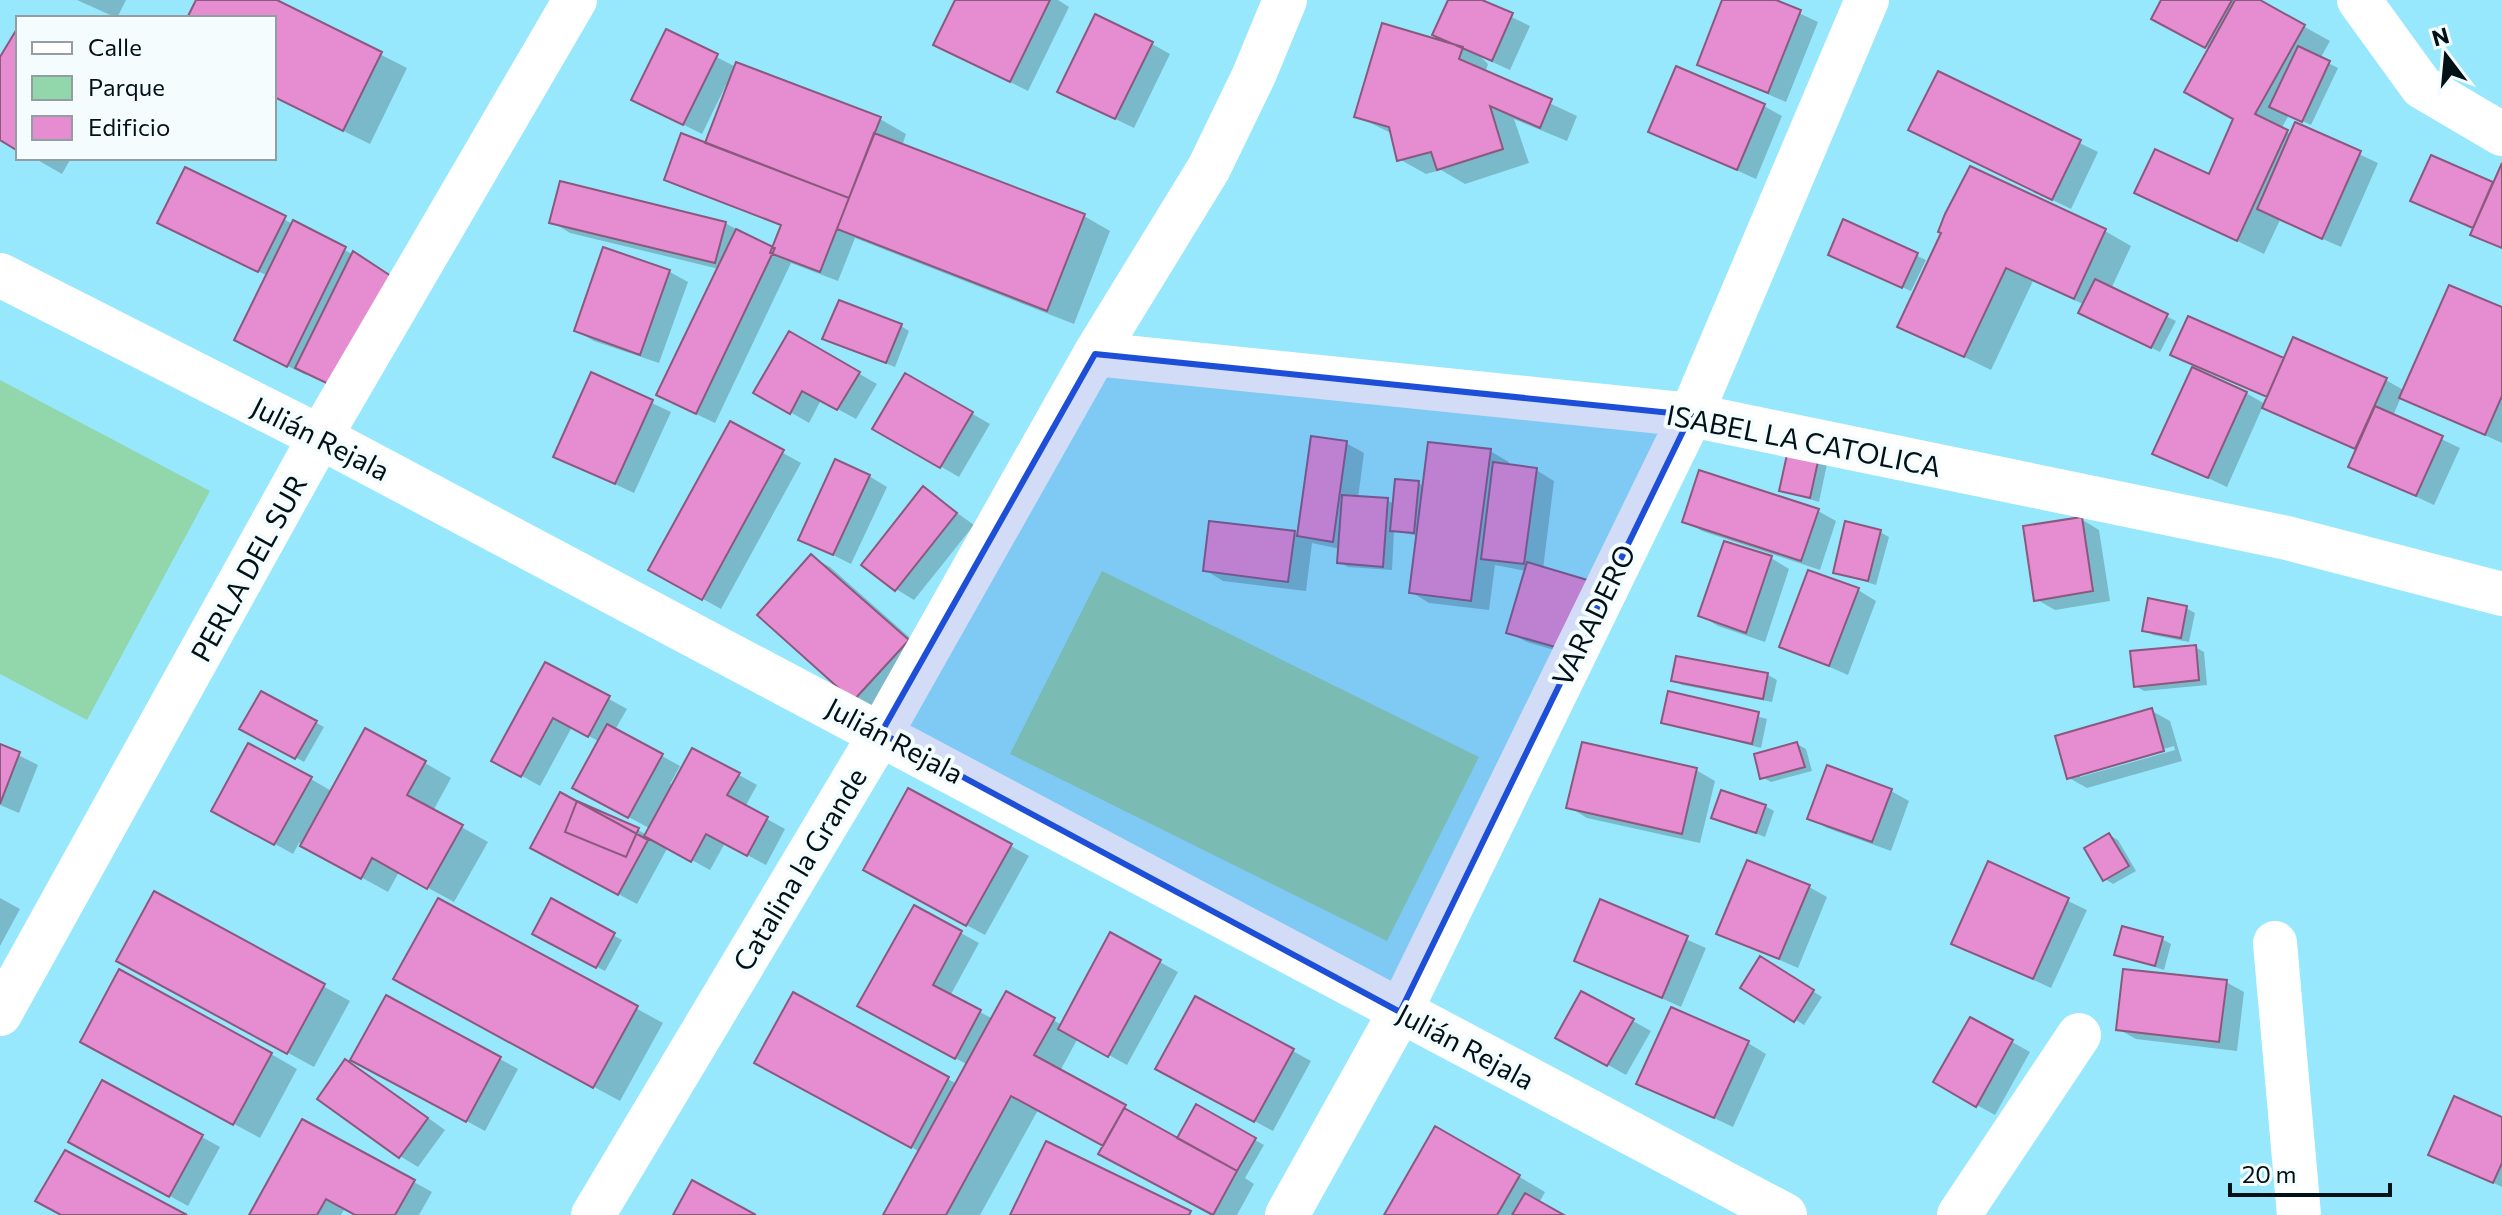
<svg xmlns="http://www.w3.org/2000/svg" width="2502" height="1215" font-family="Commissioner,sans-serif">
<rect width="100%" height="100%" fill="#98e8fd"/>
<path fill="#92d6ac" d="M0 380 210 491 87 720 0 674Z
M1102 571 1479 757 1387 941 1010 754Z"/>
<path fill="#0003" fill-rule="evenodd" d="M77 0H126L117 18Z
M198 0H273L407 68 370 144 274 97V18H189Z
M958 0H1058L1069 7 1028 91 936 45Z
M1450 0H1477L1530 26 1510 70 1481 57 1488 64 1485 73 1577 116 1567 141 1514 119 1529 163 1465 184 1441 170 1426 174 1399 159 1393 134 1356 116 1455 45 1435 34Z
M1725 0H1771L1818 22 1786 102 1699 64Z
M2164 0H2256L2330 41 2320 59 2338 68 2311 125 2289 115 2281 129 2292 135 2296 125 2378 163 2341 247 2280 220 2264 254 2137 192 2210 176 2235 119 2210 49 2154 18Z
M667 32 736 67 880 119 906 134 902 146 1084 216 1110 231 1074 324 855 238 838 281 791 263 715 423 677 405 719 269 570 233 552 222 725 223 774 249 783 227 666 179 706 145 729 86 726 85 702 134 652 109Z
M1152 44 1170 54 1134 128 1078 101Z
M1939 74 2098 152 2071 209 1929 140Z
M1764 106 1782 116 1756 179 1650 131Z
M34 158H71L62 174Z
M2432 158 2494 185 2502 167V249L2473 234 2474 230 2412 201Z
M186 170 372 264 306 375 255 350 268 276 178 232Z
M1844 222 1926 260 1911 291 1839 259Z
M2105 231 2131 246 2111 289 2176 321 2160 352 2089 317 2085 305 2033 281 1991 370 1900 326 1943 233Z
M604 249 670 272 688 282 659 363 594 341 576 331Z
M2502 310V443L2401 397 2393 416 2460 448 2434 505 2350 466 2357 450 2263 406 2227 487 2155 453 2246 393 2265 404 2269 398 2173 354 2285 361 2386 380 2405 391Z
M901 326 909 331 895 367 834 343Z
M790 334 877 384 856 419 821 400 809 423 756 392Z
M592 375 671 412 634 493 555 456Z
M905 375 990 424 959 477 874 428Z
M731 424 801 463 721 609 651 570Z
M1346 443 1364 453 1358 498 1387 500 1394 504 1418 483 1424 486 1490 451 1509 462 1508 466 1536 470 1554 481 1543 569 1591 661 1527 642 1508 632 1526 571 1495 565 1489 610 1429 603 1411 592 1418 536 1394 531 1392 570 1348 567 1339 562 1340 549 1312 543 1306 591 1223 581 1205 570 1294 533 1299 536Z
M1790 453 1827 464 1819 502 1781 490Z
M869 476 887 487 851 564 801 539Z
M924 489 974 525 914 600 896 589Z
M1818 511 1836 521 1820 570 1702 531 1684 521Z
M2081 519 2099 530 2110 601 2055 610 2036 599Z
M1880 532 1889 537 1876 585 1835 572Z
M812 557 830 567 926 652 873 710 855 699Z
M1771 558 1789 569 1765 642 1718 626 1700 615Z
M1858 590 1876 601 1848 675 1781 646Z
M2186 608 2195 613 2189 642 2153 635 2144 630Z
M2195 647 2204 652 2207 685 2144 691 2136 686Z
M1677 658 1768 675 1777 680 1772 702 1682 685 1673 680Z
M546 664 627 709 615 730 680 766 670 784 739 775 757 785 745 807 785 829 766 865 725 843 710 870 668 847 637 904 551 858 638 830 647 835 649 828 593 798 600 742 572 727 540 786 494 760Z
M262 693 324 727 304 762 242 728Z
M1670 693 1767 719 1761 748 1663 722Z
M2152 711 2170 721 2182 761 2087 788 2069 778ZM2174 746 2175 750 2080 777V773Z
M1797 744 1806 749 1812 771 1771 782 1762 777Z
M0 746 38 765 19 813 0 805Z
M425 763 451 778 433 811 488 842 454 902 399 872 388 892 299 843 293 854 232 820 311 779 333 792Z
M1696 770 1715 781 1700 843 1587 818 1569 807Z
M1891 791 1909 801 1891 851 1827 828 1809 818Z
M1765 806 1774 811 1765 837 1714 817Z
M2109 835 2118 840 2136 871 2113 884 2105 879Z
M1011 846 1029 856 985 935 883 880Z
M1989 864 2087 910 2051 988 1954 943Z
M1809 887 1827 897 1798 968 1719 933Z
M155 894 350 1001 314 1067 145 975Z
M0 898 20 909 0 946Z
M439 901 663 1023 620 1101 422 994Z
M551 901 622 940 605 971 534 933Z
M1601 902 1706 948 1681 1007 1577 960Z
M914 907 979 943 950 996 993 1019 1007 994 1062 1025 1111 935 1178 972 1127 1065 1078 1038 1060 1071 1151 1122 1150 1125 1178 1140 1196 1107 1264 1145 1245 1178 1254 1184 1237 1215H1210L1101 1154 1105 1146 1038 1110 980 1215H885L920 1152 783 1078 794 995 957 1084 968 1065 878 1016Z
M2162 939 2171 944 2164 970 2116 954Z
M1761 959 1822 997 1804 1025 1743 987Z
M2226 982 2244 992 2237 1051 2136 1039 2118 1029Z
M1196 998 1311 1061 1273 1131 1176 1079Z
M1971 1019 2030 1052 1995 1115 1935 1082Z
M1633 1021 1651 1031 1626 1075 1558 1037Z
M1748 1043 1766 1054 1733 1127 1639 1083Z
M271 1054 297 1069 260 1138 109 1057Z
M500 1059 518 1069 485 1131 371 1069Z
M364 1072 445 1130 418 1167 400 1156Z
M2502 1119V1187L2431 1154Z
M303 1121 432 1192 419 1215H358L345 1208 341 1215H251Z
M1436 1128 1545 1192 1539 1203 1560 1215H1386Z
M202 1137 220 1147 188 1206 89 1152Z"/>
<path fill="#e68cd0" stroke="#8b597e" stroke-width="2" d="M196 0H277L382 52 343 131 274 97V18H187Z
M955 0H1050L1010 82 933 45Z
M1448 0H1482L1513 13 1492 61 1432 35Z
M1722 0H1776L1801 10 1768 93 1697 65Z
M2161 0H2232L2205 48 2151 19Z
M2235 0H2260L2305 25 2255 114 2288 130 2237 241 2134 193 2155 149 2209 174 2233 119 2184 92Z
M1095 14 1153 42 1115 119 1057 92Z
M1382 23 1463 47 1459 59 1552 99 1540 128 1490 106 1503 149 1437 170 1431 152 1397 161 1389 127 1354 117Z
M18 27V151L0 140V57Z
M666 29 718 54 683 125 631 100Z
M2298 46 2330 61 2302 122 2269 107Z
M736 62 881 117 849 198 705 143Z
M1676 66 1765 104 1737 170 1648 132Z
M1938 71 2081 140 2052 200 1908 130Z
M2295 122 2361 151 2322 239 2257 209Z
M681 133 849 198 820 272 770 253 781 225 664 180Z
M874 133 1085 214 1047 311 837 229Z
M2431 155 2493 182 2473 228 2410 201Z
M2502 163V248L2470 235Z
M1970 166 2106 229 2074 299 2006 268 1964 357 1897 327 1941 233 1938 232 1945 214Z
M185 167 286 216 258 272 157 223Z
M560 181 726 222 715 263 549 223Z
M1843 219 1918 253 1902 288 1828 255Z
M293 220 346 247 287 367 234 340Z
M736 229 775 248 696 414 656 395Z
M603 247 670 270 640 355 574 331Z
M353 251 400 282 339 389 295 368Z
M2095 279 2168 314 2151 348 2078 313Z
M2449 285 2502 307V396L2485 435 2399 398Z
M839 300 902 324 886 363 822 339Z
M2188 316 2284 358 2267 397 2170 355Z
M789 331 860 372 837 410 802 391 790 414 753 393Z
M2293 337 2387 378 2355 449 2262 408Z
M2192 367 2247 392 2208 478 2152 454Z
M591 372 653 400 615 484 553 457Z
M905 373 973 412 940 468 872 429Z
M2375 406 2443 436 2416 496 2348 467Z
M730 421 784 450 702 600 648 570Z
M1311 436 1347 441 1333 542 1297 536Z
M1428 442 1491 449 1471 601 1409 593Z
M1788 450 1819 457 1810 498 1779 491Z
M835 459 870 475 833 555 798 540Z
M1493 462 1537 468 1524 564 1481 559Z
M1699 470 1819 509 1801 561 1682 522Z
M1395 479 1419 481 1414 533 1390 531Z
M923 486 957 513 895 591 861 565Z
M1342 495 1388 498 1383 567 1337 563Z
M2082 517 2093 591 2034 601 2023 526Z
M1209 521 1295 531 1288 582 1203 571Z
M1845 521 1881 530 1868 581 1833 573Z
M1724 541 1772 556 1746 633 1698 616Z
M811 554 909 640 853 701 757 615Z
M1527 562 1594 582 1573 652 1506 633Z
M1808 570 1859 588 1829 666 1779 647Z
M2148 598 2187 606 2181 638 2142 631Z
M2196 645 2199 680 2134 687 2130 651Z
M1676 656 1768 673 1763 699 1671 681Z
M545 662 610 696 588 737 553 718 521 777 491 761Z
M261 691 317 721 295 759 239 729Z
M1668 691 1759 712 1752 744 1661 723Z
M2152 708 2164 751 2067 779 2055 736Z
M607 724 663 754 628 818 572 788Z
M365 728 426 761 407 795 463 825 427 889 372 858 361 879 300 846Z
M1582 742 1697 768 1682 834 1566 808Z
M1797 742 1805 767 1760 779 1754 754Z
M248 743 312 777 274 845 211 811Z
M0 744 20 752 0 804Z
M692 748 740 773 727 795 768 817 747 856 706 834 691 862 644 836Z
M1827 765 1892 789 1872 842 1807 819Z
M908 788 1012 844 966 926 863 870Z
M1721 790 1766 805 1756 833 1711 818Z
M560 792 648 840 618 895 530 848Z
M577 801 639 828 626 857 565 832Z
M2109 833 2129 866 2103 881 2084 848Z
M1747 860 1810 885 1779 959 1716 934Z
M1988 861 2069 898 2033 979 1951 944Z
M154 891 325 984 287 1054 116 961Z
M438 898 638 1006 593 1088 393 979Z
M551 898 615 933 596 968 532 934Z
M1600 899 1688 936 1662 998 1574 961Z
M914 905 962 931 933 985 981 1010 955 1059 857 1006Z
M2122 926 2163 937 2155 966 2114 955Z
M1110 932 1161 960 1108 1057 1058 1029Z
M1760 956 1814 990 1794 1022 1740 988Z
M119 969 272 1053 233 1125 80 1042Z
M2123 969 2227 980 2219 1042 2116 1030Z
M1006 991 1055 1018 1034 1055 1126 1105 1103 1146 1011 1096 946 1215H883Z
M1581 991 1634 1019 1607 1066 1555 1038Z
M793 992 949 1077 911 1148 754 1063Z
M386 995 501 1057 466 1122 350 1060Z
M1195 996 1294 1049 1254 1122 1155 1069Z
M1671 1007 1749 1041 1714 1118 1636 1084Z
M1970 1017 2013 1040 1976 1107 1933 1082Z
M345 1059 428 1118 399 1158 317 1099Z
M102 1080 203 1135 169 1197 68 1142Z
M2454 1096 2502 1117V1163L2493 1183 2428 1155Z
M1196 1104 1256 1138 1237 1171 1177 1138Z
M1124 1108 1237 1171 1213 1215 1098 1154Z
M302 1119 415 1180 395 1215H355L326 1199 317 1215H249Z
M1435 1126 1520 1175 1497 1215H1384Z
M1046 1141 1191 1211 1189 1215H1010Z
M65 1150 187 1215H61L35 1201Z
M692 1180 756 1215H673Z
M1525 1193 1564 1215H1512Z"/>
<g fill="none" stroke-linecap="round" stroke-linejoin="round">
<path stroke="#fff" stroke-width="44" d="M2359 0 2422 87 2502 134
M0 275 320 437 1785 1215
M1095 354 1691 415 2287 538 2502 594
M2275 943 2299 1215
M0 1014 320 437 575 0
M593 1215 881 733 1095 354 1209 168 1254 75 1285 0
M1287 1215 1400 1012 1691 415 1867 0
M1959 1215 2079 1035"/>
</g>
<path fill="#1d4ed8" fill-opacity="0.2" stroke="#1d4ed8" stroke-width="6" stroke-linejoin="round" d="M1095 354 1691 415 1400 1012 881 733Z"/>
<g text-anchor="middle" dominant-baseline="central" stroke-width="8" stroke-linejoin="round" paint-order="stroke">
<g font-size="28" fill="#001218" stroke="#f5fcfe">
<text transform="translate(321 438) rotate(27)">Julián Rejala</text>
<text transform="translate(1804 440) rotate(11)">ISABEL LA CATOLICA</text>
<text transform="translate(248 568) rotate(-61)">PERLA DEL SUR</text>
<text transform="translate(1593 615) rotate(-64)">VARADERO</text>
<text transform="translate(895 740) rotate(28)">Julián Rejala</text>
<text transform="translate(799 869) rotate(-59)">Catalina la Grande</text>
<text transform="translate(1466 1046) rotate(28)">Julián Rejala</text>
</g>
</g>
<rect x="16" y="16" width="260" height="144" fill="#f5fcfe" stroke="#939ea2" stroke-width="2"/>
<rect x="32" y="42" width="40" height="12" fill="#ffffff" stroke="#939ea2" stroke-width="2"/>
<text x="88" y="56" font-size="24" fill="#001218">Calle</text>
<rect x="32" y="76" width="40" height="24" fill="#92d6ac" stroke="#939ea2" stroke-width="2"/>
<text x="88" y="96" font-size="24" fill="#001218">Parque</text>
<rect x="32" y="116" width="40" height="24" fill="#e68cd0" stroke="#939ea2" stroke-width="2"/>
<text x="88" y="136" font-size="24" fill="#001218">Edificio</text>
<g transform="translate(2446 56) rotate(344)" stroke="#f5fcfe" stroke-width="6" paint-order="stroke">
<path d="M0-6L14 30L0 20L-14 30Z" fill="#001218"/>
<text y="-12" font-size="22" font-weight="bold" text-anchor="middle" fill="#001218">N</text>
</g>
<path d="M2230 1183v12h160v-12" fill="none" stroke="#001218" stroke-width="4"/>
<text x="2242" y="1183" font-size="24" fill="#001218" stroke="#f5fcfe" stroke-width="6" paint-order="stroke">20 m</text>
</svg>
